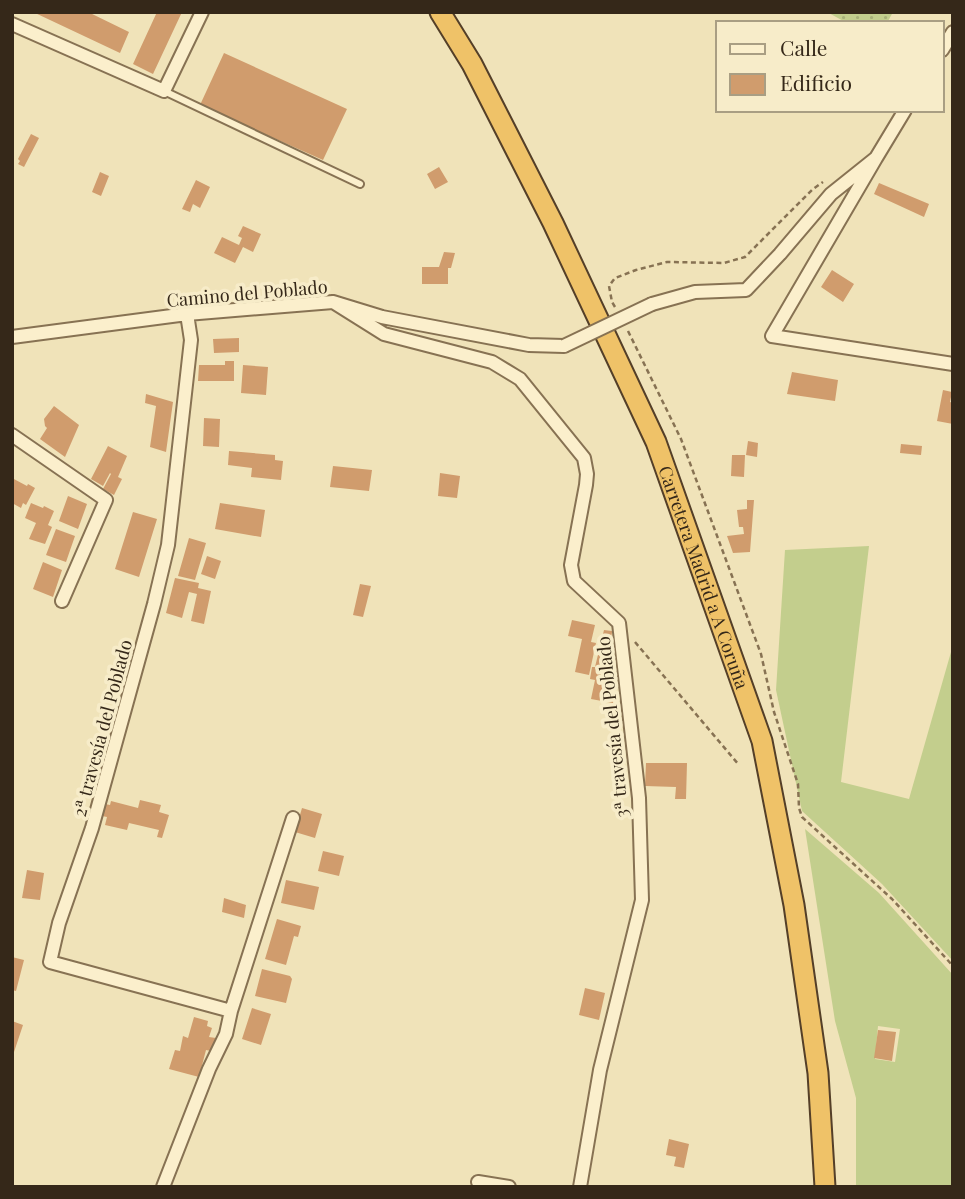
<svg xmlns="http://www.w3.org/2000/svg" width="965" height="1199" font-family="'Playfair Display',serif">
<defs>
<pattern id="park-dots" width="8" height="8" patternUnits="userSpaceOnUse" patternTransform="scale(1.75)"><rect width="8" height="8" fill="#c3ce8d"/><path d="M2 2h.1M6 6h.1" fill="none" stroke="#a8b179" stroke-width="1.8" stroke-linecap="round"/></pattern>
</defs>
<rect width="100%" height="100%" fill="#f0e3b9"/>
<path fill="#c3ce8d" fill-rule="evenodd" d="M869 546 841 782 909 799 953 645V961L882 884 802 811 776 690 785 550Z
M805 829 879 893 953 975V1187H856V1098L835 1021ZM878 1026 900 1029 895 1062 875 1059Z"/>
<path fill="url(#park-dots)" d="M827 12H893L887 23H847Z"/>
<path fill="#d09c6d" d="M33 12H88L129 32 120 53Z
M157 12H182L153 74 133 64Z
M224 53 347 109 323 160 200 105Z
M31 134 39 138 24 167 18 164 20 161 18 159Z
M439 167 448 182 435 189 427 174Z
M100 172 109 176 101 196 92 192Z
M196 180 210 187 200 208 193 204 190 212 182 209Z
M879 183 929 204 924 217 874 194Z
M243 226 261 234 253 252 243 247 235 263 214 253 222 237 239 245 242 238 238 236Z
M444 252 455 253 451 268H448V284H422V267H439Z
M832 270 854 284 843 302 821 287Z
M239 338V352L214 353 213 339Z
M225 361H234V381H198L199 365H225Z
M243 365 268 367 266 395 241 393Z
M792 372 838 380 835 401 787 394Z
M943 390 952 392 950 402 953 403V424L937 421Z
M146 394 173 402 166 452 150 447 156 406 145 403Z
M54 406 79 425 65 457 40 439 47 428 45 426 44 419Z
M204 418 220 419 219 447 203 446Z
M748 441 758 443 757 457 746 455Z
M901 444 922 446 921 455 900 453Z
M108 446 127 456 118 477 122 479 114 495 103 489 111 474 110 473 103 486 91 479Z
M229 451 275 455V460L283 461 281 480 251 477 252 468 228 465Z
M732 455H745L744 477 731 476Z
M333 466 372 470 369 491 330 487Z
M440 473 460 476 457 498 438 496Z
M12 478 27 486 28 484 35 488 26 505 23 503 21 508 12 503Z
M68 496 87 504 78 529 59 521Z
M747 500H754L750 552 733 553 727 536 744 534 743 527H739L737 510 747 509Z
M31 503 43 508 44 506 54 511 48 525 52 527 45 544 29 539 36 523 25 518Z
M220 503 265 510 261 537 215 529Z
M133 512 157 519 139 577 115 569Z
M56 529 75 536 66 562 46 555Z
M189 538 206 543 195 580 178 576Z
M207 556 221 561 215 579 201 574Z
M43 562 62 570 53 597 33 589Z
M175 578 199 583 198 588 211 591 204 624 191 621 197 594 189 592 182 618 166 613Z
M360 584 371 586 363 617 353 615Z
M572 620 595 625 591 642 596 643 589 675 575 672 582 639 568 636Z
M604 630 612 631V633L604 661 613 663 612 670H615L612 683H617L613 703 591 699 595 680 590 679 592 667H595Z
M646 763H687L686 799H675L676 787 645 786Z
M140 800 161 805 159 812 169 815 162 838 157 837 159 830 129 823 127 830 105 825 107 817 102 816 105 804 110 805 111 801 138 808Z
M302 808 322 814 315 838 295 832Z
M323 851 344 856 339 876 318 871Z
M27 870 44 873 40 900 22 898Z
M286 880 319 887 314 910 281 903Z
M224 898 246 905 244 918 222 912Z
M277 919 301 926 298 937 294 936 286 965 265 959Z
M12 957 24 960 16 991 12 990Z
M262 969 290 976 292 979 286 1003 255 996Z
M585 988 605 993 599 1020 579 1015Z
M252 1008 271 1014 261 1045 242 1039Z
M194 1017 208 1021 207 1026 212 1028 209 1037 216 1038 211 1051 206 1050 199 1077 169 1069 175 1050 180 1051 183 1036 188 1038Z
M12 1021 23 1025 13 1055H12Z
M878 1030 896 1032 892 1061 874 1058Z
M669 1139 689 1144 684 1168 674 1166 676 1157 666 1155Z"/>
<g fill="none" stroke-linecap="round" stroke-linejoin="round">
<defs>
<path id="service" d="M164 91 360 184"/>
<path id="minor" d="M12 24 164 91 202 12
M942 50 953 32
M876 158 772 336 953 364
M333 302 384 334 492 362 520 379 584 458 587 474 586 485 571 565 574 581 619 623 639 798 642 900 600 1070 580 1187
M652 304 695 292 746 290 780 254 831 194 876 158 905 110
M187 314 191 340 168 545 154 604 92 828 59 923 50 962 231 1011
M12 337 187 314 333 302 382 317 529 345 564 346
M12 435 106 500 62 601
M478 1182 509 1187
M163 1187 209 1069 226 1034 231 1011 293 818"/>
<g id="trunk">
<path id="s1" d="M440 12 472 64 553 223 656 442 762 741 794 905 818 1073 825 1187"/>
</g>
</defs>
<use href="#service" stroke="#877253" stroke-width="10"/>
<use href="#minor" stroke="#877253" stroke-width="16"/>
<use href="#trunk" stroke="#543f28" stroke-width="23"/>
<path stroke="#877253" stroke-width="2.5" stroke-dasharray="5 3.5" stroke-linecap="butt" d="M615 307 612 302 609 286 615 278 636 270 667 262 724 263 745 257 813 189 823 182
M628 331 681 439 761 654 774 712 798 784 799 808 802 817 892 899 953 966
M635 642 739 765"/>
<use href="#service" stroke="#fbefcc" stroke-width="6"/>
<use href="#minor" stroke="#fbefcc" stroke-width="12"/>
<use href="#trunk" stroke="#efc268" stroke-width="19"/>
<defs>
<path id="minor-bridge" d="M564 346 652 304"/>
</defs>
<use href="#minor-bridge" stroke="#877253" stroke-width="16" stroke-linecap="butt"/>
<use href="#minor-bridge" stroke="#fbefcc" stroke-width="12"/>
</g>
<g text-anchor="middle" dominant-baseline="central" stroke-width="7" stroke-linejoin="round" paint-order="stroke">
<g font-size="18" fill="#352819" stroke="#f7ecc9">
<text transform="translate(247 293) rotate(-5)">Camino del Poblado</text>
<text stroke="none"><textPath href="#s1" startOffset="625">Carretera Madrid a A Coruña</textPath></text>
<text transform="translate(612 727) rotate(-96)">3ª travesía del Poblado</text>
<text transform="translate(102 728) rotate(-75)">2ª travesía del Poblado</text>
</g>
</g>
<rect width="965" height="1199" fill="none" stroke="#352819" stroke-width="28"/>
<rect x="716" y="21" width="228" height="91" fill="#f7ecc9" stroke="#a99e83" stroke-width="2"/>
<rect x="730" y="44" width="35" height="10" fill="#fbefcc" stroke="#a99e83" stroke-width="2"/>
<text x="780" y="56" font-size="21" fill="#352819">Calle</text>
<rect x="730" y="74" width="35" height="21" fill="#d09c6d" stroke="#a99e83" stroke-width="2"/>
<text x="780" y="91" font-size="21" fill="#352819">Edificio</text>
</svg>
